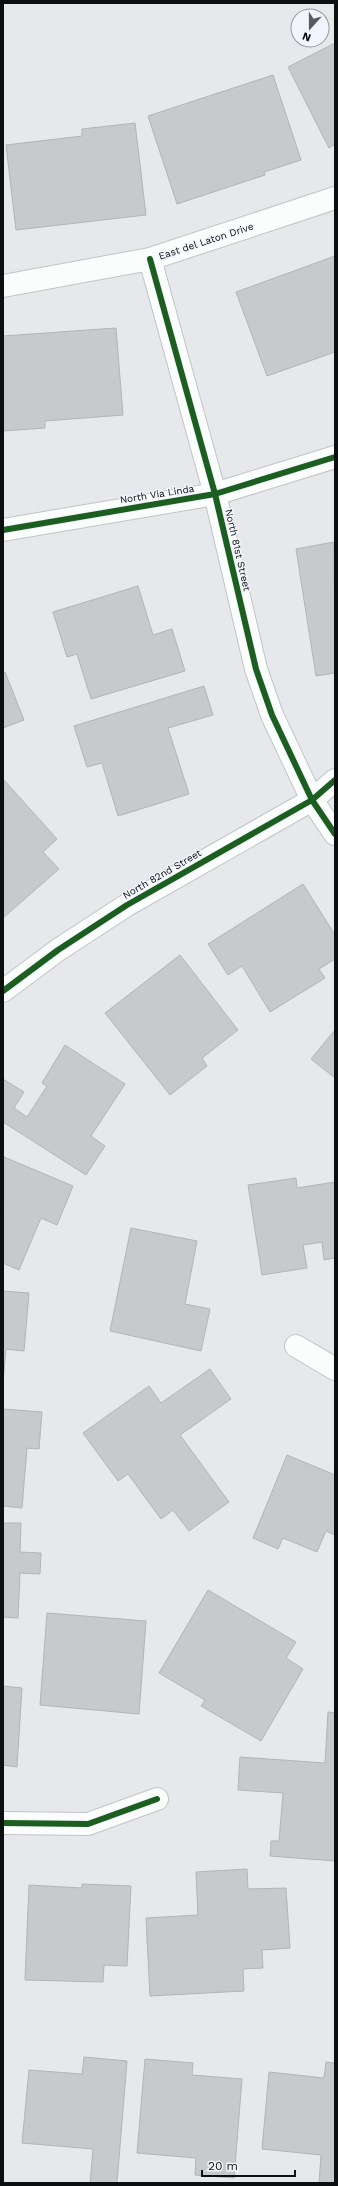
<svg xmlns="http://www.w3.org/2000/svg" width="338" height="2186" font-family="'Work Sans',sans-serif">
<rect width="100%" height="100%" fill="#e6e8eb"/>
<path fill="#c7c9cb" stroke="#b2b4b6" d="M335 43V144L329 148 288 67Z
M273 75 301 160 264 172 265 175 177 204 148 116Z
M135 123 146 215 16 230 6 145 82 136V129Z
M335 256V352L267 376 236 292Z
M116 328 123 415 45 421V428L3 431V336Z
M334 542 335 673 316 676 296 549Z
M138 586 153 635 172 629 185 671 91 699 77 654 67 657 53 612Z
M5 672 24 720 3 728V673Z
M204 686 213 715 168 728 189 794 118 816 102 763 87 767 74 726Z
M4 780 57 839 43 852 59 869 3 918Z
M303 884 335 935V959L319 969 325 978 270 1012 242 966 228 975 208 944Z
M180 955 238 1030 202 1058 207 1066 170 1095 105 1013Z
M335 1030V1078L311 1059Z
M65 1045 125 1084 91 1136 105 1146 86 1175 3 1122V1079L24 1092 14 1108 27 1117 47 1086 42 1083Z
M4 1157 73 1186 57 1225 41 1218 19 1270 3 1263Z
M296 1178 297 1188 335 1182V1258L324 1260 322 1242 303 1245 307 1268 262 1275 248 1185Z
M131 1228 197 1241 185 1304 210 1309 201 1351 110 1331Z
M3 1291 29 1293 24 1351 6 1349 3 1382Z
M210 1369 231 1399 180 1435 229 1502 189 1531 173 1510 161 1519 128 1474 118 1481 83 1433 149 1386 161 1403Z
M3 1409 42 1412 39 1449 27 1448 22 1508 3 1506Z
M287 1455 335 1475V1535L326 1531 317 1552 283 1538 278 1549 253 1538Z
M3 1523H21L20 1552 41 1553 40 1574 20 1573 18 1618 3 1617Z
M208 1590 296 1642 286 1658 303 1669 261 1741 201 1706 205 1700 159 1673Z
M47 1613 146 1621 139 1714 40 1705Z
M3 1686 22 1688 17 1767 3 1765Z
M328 1712 335 1713V1861L270 1856 271 1841H279L283 1793 238 1790 240 1757 325 1763Z
M247 1869 248 1889 286 1888 290 1948 262 1950 263 1968 243 1969 244 1991 150 1996 146 1918 198 1915 196 1872Z
M82 1884 131 1886 127 1966 104 1965 103 1982 25 1980 29 1885 82 1888Z
M84 2057 127 2061 117 2183H90L93 2149 22 2143 29 2070 82 2074Z
M145 2059 193 2063 192 2075 242 2079 234 2178 195 2175 196 2158 137 2153Z
M326 2062 335 2063V2183H319L321 2155 262 2149 269 2072 324 2078Z"/>
<g fill="none" stroke-linecap="round" stroke-linejoin="round">
<defs>
<path id="minor" d="M150 259 215 494 256 669 272 715 312 800 335 834
M3 286 150 259 335 198
M3 530 215 494 335 457
M3 991 58 950 127 905 312 800 335 780
M296 1346 335 1369
M3 1823 88 1824 157 1799"/>
</defs>
<use href="#minor" stroke="#c2c4c5" stroke-width="24"/>
<use href="#minor" stroke="#fbfcfc" stroke-width="22"/>
<defs>
<path id="cycleway" d="M150 259 215 494 256 669 272 715 312 800 335 834
M3 530 215 494 335 457
M3 991 58 950 127 905 312 800 335 780
M3 1823 88 1824 157 1799"/>
</defs>
<use href="#cycleway" stroke="#f2f5fb" stroke-width="8"/>
<use href="#cycleway" stroke="#1b5e20" stroke-width="6"/>
</g>
<g text-anchor="middle" dominant-baseline="central" stroke-width="3" stroke-linejoin="round" paint-order="stroke">
<g font-size="10" fill="#0c0e0f" stroke="#f2f5fb">
<text transform="translate(206 241) rotate(-18)">East del Laton Drive</text>
<text transform="translate(157 494) rotate(-9)">North Via Linda</text>
<text transform="translate(238 550) rotate(77)">North 81st Street</text>
<text transform="translate(162 874) rotate(-30)">North 82nd Street</text>
</g>
</g>
<rect width="338" height="2186" fill="none" stroke="#0c0e0f" stroke-width="8"/>
<g transform="translate(310 28) rotate(201)"><circle r="19" fill="#f2f5fb" stroke="#96999d"/>
<path d="M0-3L7 15L0 10L-7 15Z" fill="#585a5c"/>
<text y="-6" font-size="11" font-weight="bold" text-anchor="middle" fill="#0c0e0f">N</text>
</g>
<path d="M202 2170v6h93v-6" fill="none" stroke="#0c0e0f" stroke-width="2"/>
<text x="208" y="2170" font-size="12" fill="#0c0e0f" stroke="#f2f5fb" stroke-width="3" paint-order="stroke">20 m</text>
</svg>
